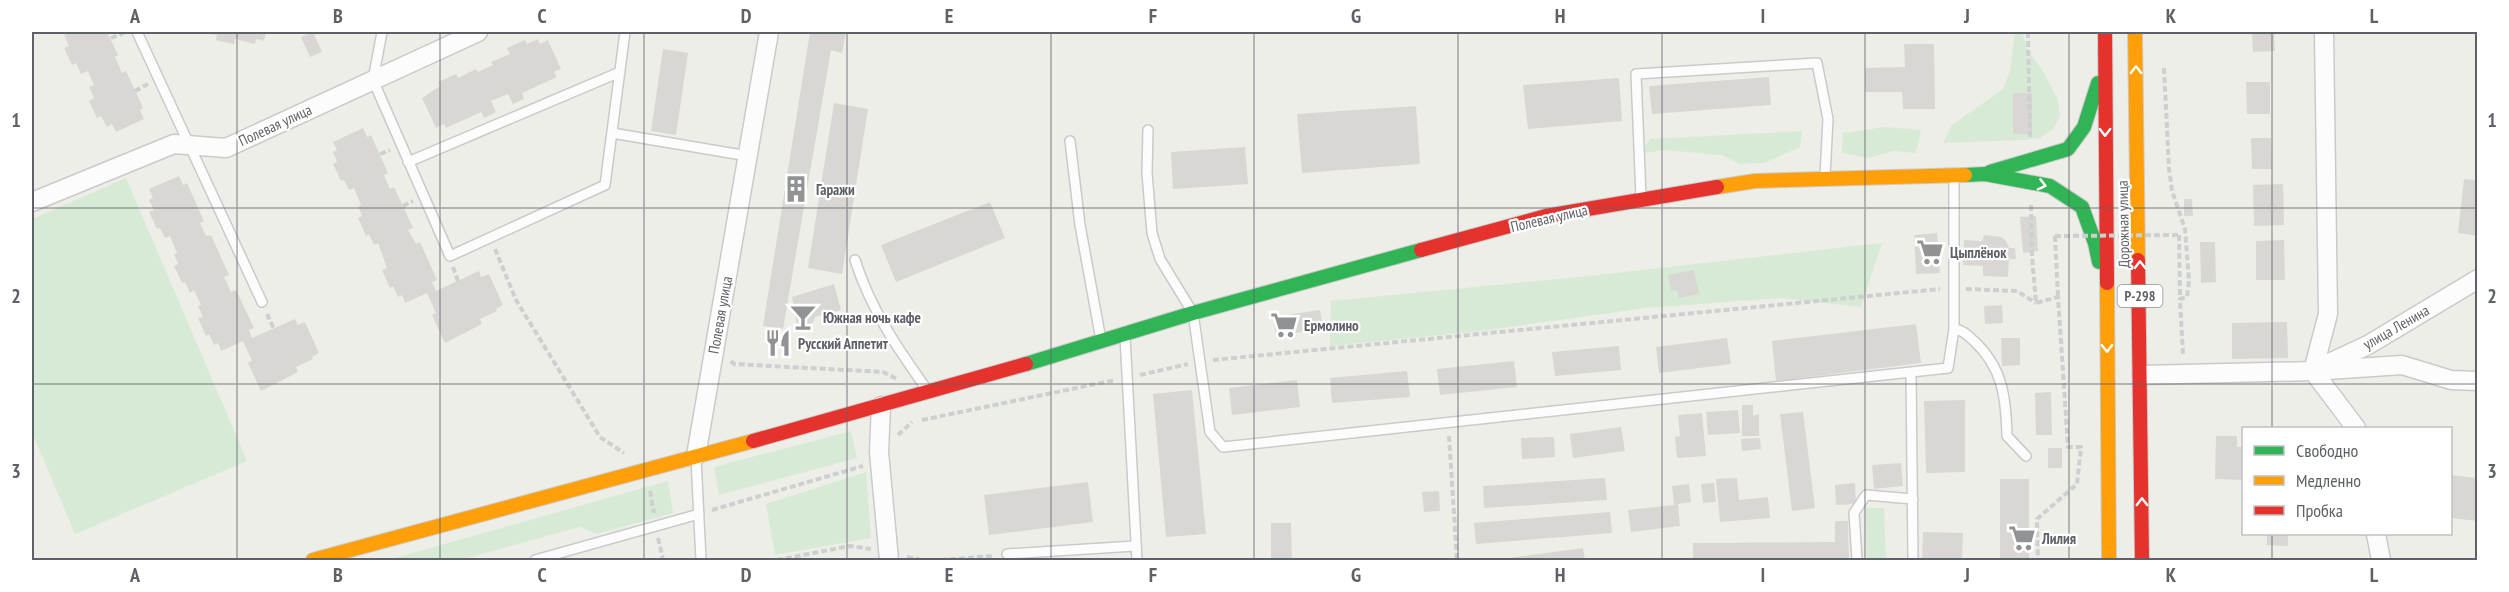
<svg xmlns="http://www.w3.org/2000/svg" width="2509" height="592" font-family="'PT Sans Narrow',sans-serif">
<rect width="100%" height="100%" fill="#eeeee9"/>
<path fill="#d6ead6" d="M2015 32H2022L2029 53 2042 69 2058 100 2060 116 2053 129 2040 138 2023 140 1943 143 1952 125 2003 89 2010 71Z
M1885 127 1921 130 1916 153 1893 151 1869 158 1842 153 1843 133Z
M1802 131 1800 147 1764 163 1740 164 1721 155 1664 150 1639 154 1650 139Z
M126 178 247 461 75 534 32 432V219Z
M1882 243 1861 307 1780 298 1646 308 1489 330 1330 346 1331 301 1589 276Z
M851 431 857 458 719 495 714 467Z
M866 472 871 538 775 555 766 504Z
M668 481 673 513 597 534 580 527 460 560H396L395 558Z
M1866 508H1884L1886 560H1867Z"/>
<path fill="#d8d7d4" d="M71 32H107L118 55 115 57 122 73 126 71 143 108 140 110 144 119 116 132 112 124 107 127 101 116 97 118 89 101 94 98 89 87 94 85 88 71 81 74 76 63 72 65 64 48 69 46 64 35Z
M313 32 322 52 310 57 301 37Z
M810 32H846L842 53 831 50 783 329 763 326Z
M2252 32H2274L2275 51 2253 52Z
M205 33V32H266L264 41 256 39 255 44 235 39 234 44 216 40 217 35Z
M538 39 540 44 548 40 561 69 554 72 557 77 522 93 524 99 513 104 508 94 491 101 496 112 484 118 481 112 446 128 444 124 436 128 422 98 440 86 438 82 456 74 458 78 476 69 478 72 493 65 491 62 510 54 507 48 525 40 527 44Z
M1904 44H1934L1935 109H1903L1902 92H1865V68L1905 67Z
M663 49 688 53 676 135 651 131Z
M1769 77 1771 105 1652 114 1649 86Z
M1619 78 1622 121 1528 129 1523 85Z
M2246 82H2270V114H2247Z
M2013 93H2032V134H2013Z
M834 103 868 109 842 274 808 268Z
M1416 106 1420 164 1302 173 1297 114Z
M363 128 367 137 371 135 388 173 384 175 390 189 394 187 403 206 413 228 408 230 416 244 420 242 437 280 432 282 436 291 479 271 481 277 489 274 503 305 496 309 497 311 480 319 482 324 445 343 432 315 436 313 427 293 405 303 402 295 398 297 393 286 390 288 382 270 387 268 378 243 374 245 369 234 366 236 358 218 362 216 358 206 361 205 354 188 349 190 344 180 341 181 333 164 337 162 333 152 337 150 333 142Z
M2251 138H2271L2272 169H2252Z
M1245 147 1248 184 1173 189 1171 152Z
M179 176 183 185 187 183 204 221 200 223 206 236 211 235 229 275 224 277 231 292 236 290 254 328 249 330 252 338 295 319 298 325 305 322 319 353 312 357 313 359 296 367 298 372 261 391 248 363 252 361 243 341 221 351 218 343 214 345 209 334 206 336 198 318 203 317 198 306 201 305 194 290 190 293 185 282 182 283 174 266 178 264 174 254 177 253 170 236 165 238 160 228 157 229 149 212 154 210 149 200 153 198 149 189Z
M2464 179 2478 180V236L2458 233Z
M2283 184 2284 225 2254 226 2253 185Z
M2184 199H2192L2193 216H2184Z
M990 202 1005 238 896 282 881 245Z
M2036 216 2038 251 2023 253 2020 217Z
M1937 233 1940 273 1916 274 1914 235Z
M1984 235 2001 237 2006 241 2009 248H2015L2016 259H2009L2008 277 1983 276V266L1963 265 1964 240 1982 241Z
M2284 240 2285 280H2256V241Z
M2200 242H2215L2216 282 2201 283Z
M1694 270 1699 294 1679 298 1677 290 1671 291 1668 275Z
M834 284 841 310 815 317 811 326 798 330 792 297Z
M2002 305 2003 323 1985 324 1984 306Z
M1320 310 1323 329 1276 336 1273 317Z
M2287 322 2288 358 2232 359V323Z
M1916 324 1921 363 1776 381 1772 341Z
M1727 338 1731 364 1659 373 1656 347Z
M2001 338H2020V365L2002 366Z
M1619 346 1621 370 1555 376 1552 352Z
M1514 361 1517 387 1440 395 1437 369Z
M1407 371 1410 397 1332 403 1330 378Z
M1297 380 1300 407 1232 415 1229 388Z
M1192 390 1206 534 1166 537 1153 394Z
M2051 392 2052 435H2036L2035 393Z
M1965 400V472L1926 473 1924 401Z
M1742 405H1753V416L1759 414V436H1742Z
M1738 410 1740 433 1708 435 1706 412Z
M1803 412 1815 508 1792 511 1780 414Z
M1702 413 1706 456 1677 458 1675 437 1680 436 1678 415Z
M1621 427 1625 451 1573 458 1570 434Z
M2216 436H2237V447H2244V480L2215 479Z
M1554 437 1555 457 1522 459 1521 438Z
M1760 438 1761 449 1742 451 1741 439Z
M2048 448H2062V468H2048Z
M1901 463 1903 486 1874 489 1872 465Z
M2450 475 2478 478V521L2450 518Z
M1605 478 1607 500 1484 508 1483 486Z
M1737 478 1739 500 1768 497 1770 518 1720 522 1716 479Z
M2000 479H2029V560H2000Z
M1088 482 1093 522 989 535 984 495Z
M1714 483 1716 502 1703 503 1701 484Z
M1855 483 1856 504 1836 505 1835 485Z
M1689 484 1691 502 1678 504 1680 526 1631 532 1628 510 1674 505 1672 486Z
M1439 491 1440 511 1424 512 1422 492Z
M1610 512 1612 533 1476 544 1474 523Z
M1835 521H1848L1849 560H1693V543L1835 542Z
M1271 523H1291L1292 560H1271Z
M1923 532 1963 533 1962 560H1922Z
M2267 534H2288V546L2267 545Z
M1583 548 1585 560H1501V559Z"/>
<g fill="none" stroke-linecap="round" stroke-linejoin="round">
<defs>
<path id="lane" d="M137 32 262 302
M382 32 373 80 450 256 605 185 625 32
M1148 130 1147 173 1152 233 1160 259 1193 313 1210 432 1223 447 1948 368 1954 329V176
M612 133 748 156
M1070 141 1080 225 1101 340
M408 162 620 72
M1641 197 1636 74 1817 63 1828 119 1825 176
M855 260C871 310 898 349 928 391
M1954 329C1963 330 1967 335 1974 341 2003 368 2006 398 2007 436L2026 456
M1125 337 1137 560
M1911 372 1913 560
M696 458 701 560
M1007 554 1135 546
M535 560 699 514
M1857 560 1854 513 1866 495 1913 499"/>
<path id="street" d="M32 202 174 144 226 148 478 32
M2323 366 2368 345 2478 279
M2313 371 2328 314 2324 32
M2313 371 2356 428
M2142 375 2313 371 2402 365 2451 380 2478 381
M881 406 879 452 889 560
M696 456 769 32
M2376 534 2381 560"/>
<path id="fast" d="M1990 172 2068 149 2084 127 2098 83
M1965 175 1985 174 2050 186 2082 207 2095 243 2099 262
M1026 364 1193 313 1421 250"/>
<path id="slow" d="M2135 32 2138 260
M1717 187 1755 181 1965 175
M2107 283 2109 560
M313 560 753 441"/>
<path id="jam" d="M2105 32 2107 283
M1421 250 1546 216 1717 187
M2138 260 2142 560
M753 441 1026 364"/>
</defs>
<use href="#lane" stroke="#cacaca" stroke-width="12"/>
<use href="#street" stroke="#cacaca" stroke-width="21"/>
<use href="#fast" stroke="#cbcbcb" stroke-width="16"/>
<use href="#slow" stroke="#cbcbcb" stroke-width="16"/>
<use href="#jam" stroke="#cbcbcb" stroke-width="16"/>
<path stroke="#ccd0ce" stroke-width="4" stroke-dasharray="6 3" stroke-linecap="butt" d="M2028 32 2030 138
M111 38 124 33
M2164 68 2169 168 2172 191 2185 229 2189 281 2187 297 2180 299 2183 355
M135 91 148 84
M380 154 390 150
M2031 205 2032 256 2036 303 2058 297 2068 447H2081L2077 484 2037 519 2038 560
M403 206 413 201
M2179 235 2180 299
M2055 236 2058 297
M495 249 516 300 600 437 624 453
M453 267 458 281
M1966 289 2017 291 2036 303
M267 314 274 329
M1213 360 1940 289
M731 361 734 364 883 372 897 379
M1140 375 1188 364
M922 420 1115 380
M898 435 912 422
M1449 436 1457 560
M650 491 654 513
M712 510 863 466
M658 538 663 560
M907 557 922 560
M777 560 850 546 871 549
M941 560 994 556"/>
<use href="#lane" stroke="#fcfcfc" stroke-width="9"/>
<use href="#street" stroke="#fcfcfc" stroke-width="18"/>
<use href="#fast" stroke="#30b455" stroke-width="14"/>
<use href="#slow" stroke="#ff9f0a" stroke-width="14"/>
<use href="#jam" stroke="#e5322d" stroke-width="14"/>
<path stroke="#ccd0ce" stroke-width="4" stroke-dasharray="6 3" stroke-linecap="butt" d="M2055 236 2179 235"/>
</g>
<defs><path id="oneway-chevron" d="M-2-3.5L2.5 0L-2 3.5" fill="none" stroke-width="1.6" stroke-linecap="round" stroke-linejoin="round" transform="scale(1.5)"/></defs>
<g stroke="#fff">
<use href="#oneway-chevron" transform="translate(2136 70) rotate(-91)"/>
<use href="#oneway-chevron" transform="translate(2105 132) rotate(90)"/>
<use href="#oneway-chevron" transform="translate(2042 185) rotate(14)"/>
<use href="#oneway-chevron" transform="translate(2140 265) rotate(-91)"/>
<use href="#oneway-chevron" transform="translate(2107 348) rotate(89)"/>
<use href="#oneway-chevron" transform="translate(2142 502) rotate(-90)"/>
</g>
<path fill="none" stroke="#5e6167" stroke-width="1.5" stroke-opacity="0.55" d="M237 32V560M440 32V560M644 32V560M847 32V560M1051 32V560M1254 32V560M1458 32V560M1662 32V560M1865 32V560M2069 32V560M2272 32V428M32 208H2478M32 384H2478M2272 534V560"/>
<defs>
<symbol id="building-bare" viewBox="-9 -9 18 18"><path d="M-4-6H4V6H1V3H-1V6H-4ZM-2.5-4.3h1.7v1.8h-1.7ZM.8-4.3h1.7v1.8H.8ZM-2.5-1h1.7V.8h-1.7ZM.8-1h1.7V.8H.8Z" fill="#909294" stroke="#fff" stroke-width="2.5" paint-order="stroke"/></symbol>
<symbol id="supermarket-bare" viewBox="-9 -9 18 18"><path d="M-6-5.5h2.5l.6 2H6L4.5 2H-2.5L-4.4-4H-6ZM-1.5 3.2a1.3 1.3 0 1 0 .1 0ZM3 3.2a1.3 1.3 0 1 0 .1 0Z" fill="#909294" stroke="#fff" stroke-width="2.5" paint-order="stroke"/></symbol>
<symbol id="bar-bare" viewBox="-9 -9 18 18"><path d="M-6-5H6L.8 .8V4.5H3.5V6h-7V4.5H-.8V.8Z" fill="#909294" stroke="#fff" stroke-width="2.5" paint-order="stroke"/></symbol>
<symbol id="restaurant-bare" viewBox="-9 -9 18 18"><path d="M-5-6h1v4h1v-4h1v4h1v-4h1v5L-1.5 .5V6h-2V.5L-5-1ZM5-6V6H3V1.5H1.5Q1.5-4 5-6Z" fill="#909294" stroke="#fff" stroke-width="2.5" paint-order="stroke"/></symbol>
</defs>
<g fill-rule="evenodd">
<use href="#building-bare" x="777" y="170" width="38" height="38"/>
<use href="#supermarket-bare" x="1911" y="233" width="38" height="38"/>
<use href="#bar-bare" x="784" y="298" width="38" height="38"/>
<use href="#supermarket-bare" x="1265" y="306" width="38" height="38"/>
<use href="#restaurant-bare" x="759" y="324" width="38" height="38"/>
<use href="#supermarket-bare" x="2003" y="519" width="38" height="38"/>
</g>
<g text-anchor="middle" dominant-baseline="central" stroke-width="4.5" stroke-linejoin="round" paint-order="stroke">
<rect fill="#fff" stroke="#8e9095" stroke-width="1.5" x="2117.5" y="285" width="45" height="22" rx="4.5"/>
<g font-size="14" font-weight="bold" fill="#5e6167">
<text x="2140" y="296">Р-298</text>
</g>
<g font-size="15" fill="#5e6167" stroke="#fff">
<text transform="translate(275 125) rotate(-25)">Полевая улица</text>
<text transform="translate(1549 218) rotate(-13)">Полевая улица</text>
<text transform="translate(2123 224) rotate(-91)">Дорожная улица</text>
<text transform="translate(720 315) rotate(-80)">Полевая улица</text>
<text transform="translate(2396 327) rotate(-30)">улица Ленина</text>
</g>
<g font-size="15" font-weight="bold" fill="#5e6167" stroke="#fff" text-anchor="start">
<text x="816" y="189">Гаражи</text>
<text x="1950" y="252">Цыплёнок</text>
<text x="823" y="317">Южная ночь кафе</text>
<text x="1304" y="325">Ермолино</text>
<text x="798" y="343">Русский Аппетит</text>
<text x="2042" y="538">Лилия</text>
</g>
</g>
<rect width="2509" height="592" fill="none" stroke="#ffffff" stroke-width="66"/>
<rect x="2242" y="427" width="210" height="108" fill="#ffffff" stroke="#bfc0c2" stroke-width="1.5"/>
<rect x="2254" y="446" width="30" height="9" fill="#30b455" stroke="#bfc0c2" stroke-width="1.5"/>
<text x="2296" y="457" font-size="18" fill="#5e6167">Свободно</text>
<rect x="2254" y="476" width="30" height="9" fill="#ff9f0a" stroke="#bfc0c2" stroke-width="1.5"/>
<text x="2296" y="487" font-size="18" fill="#5e6167">Медленно</text>
<rect x="2254" y="506" width="30" height="9" fill="#e5322d" stroke="#bfc0c2" stroke-width="1.5"/>
<text x="2296" y="517" font-size="18" fill="#5e6167">Пробка</text>
<rect x="33" y="33" width="2443" height="526" fill="none" stroke="#5e6167" stroke-width="2"/>
<g font-size="20" text-anchor="middle" font-weight="bold" fill="#5e6167">
<text x="135" y="23">A</text>
<text x="338" y="23">B</text>
<text x="542" y="23">C</text>
<text x="746" y="23">D</text>
<text x="949" y="23">E</text>
<text x="1153" y="23">F</text>
<text x="1356" y="23">G</text>
<text x="1560" y="23">H</text>
<text x="1763" y="23">I</text>
<text x="1967" y="23">J</text>
<text x="2171" y="23">K</text>
<text x="2374" y="23">L</text>
<text x="16" y="127">1</text>
<text x="2492" y="127">1</text>
<text x="16" y="303">2</text>
<text x="2492" y="303">2</text>
<text x="16" y="478">3</text>
<text x="2492" y="478">3</text>
<text x="135" y="582">A</text>
<text x="338" y="582">B</text>
<text x="542" y="582">C</text>
<text x="746" y="582">D</text>
<text x="949" y="582">E</text>
<text x="1153" y="582">F</text>
<text x="1356" y="582">G</text>
<text x="1560" y="582">H</text>
<text x="1763" y="582">I</text>
<text x="1967" y="582">J</text>
<text x="2171" y="582">K</text>
<text x="2374" y="582">L</text>
</g>
</svg>
